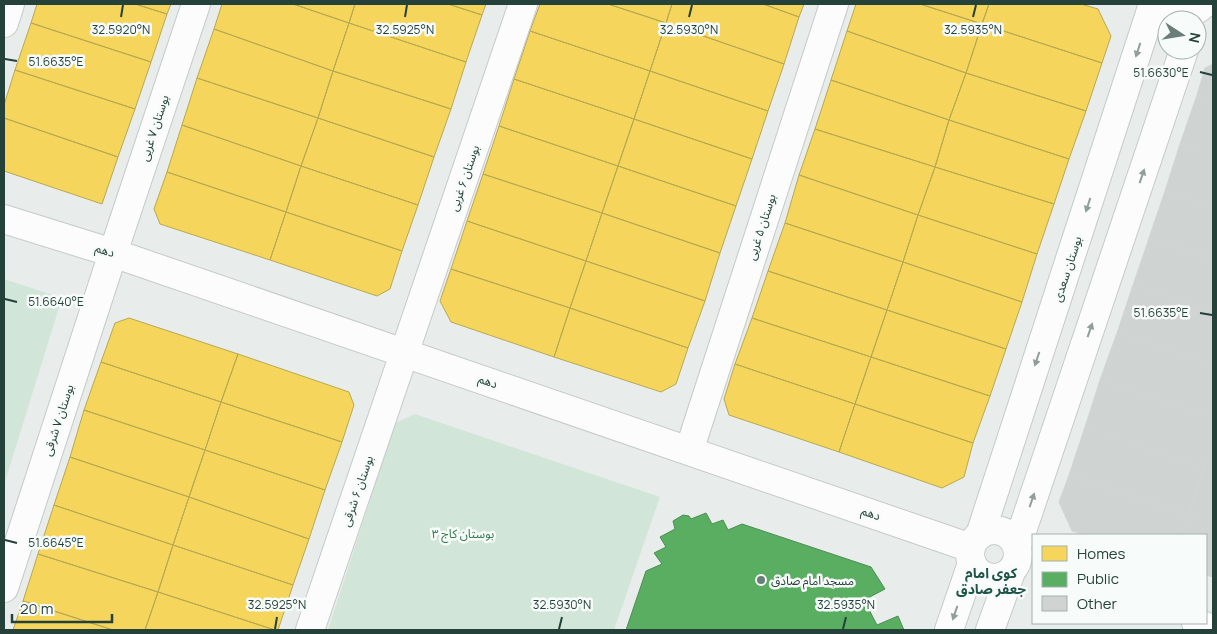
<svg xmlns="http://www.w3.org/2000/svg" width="1217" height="634" font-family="Manrope,'Noto Sans Arabic',sans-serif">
<rect width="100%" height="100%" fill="#e8edeb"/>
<path fill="#d1e6d8" d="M4 279 62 298 4 485Z
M415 414 660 497 614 630H328L395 423Z"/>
<path fill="#f6d55c" stroke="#b7a952" d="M37 4H135L167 14 151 62 31 23Z
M135 4H171L167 14Z
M222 4H293L349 23 333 71 214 29Z
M293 4H355L349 23Z
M355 4H448L482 15 466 62 349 23Z
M448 4H486L482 15Z
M540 4H608L666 23 650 71 530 31Z
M608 4H672L666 23Z
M672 4H763L799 17 784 64 666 23Z
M763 4H804L799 17Z
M856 4H920L982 24 966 73 847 31Z
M920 4H989L982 24Z
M989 4H1081L1098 9 1111 36 1102 63 982 24Z
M31 23 151 62 135 109 15 70Z
M349 23 466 62 451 109 333 71Z
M666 23 784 64 768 111 650 71Z
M982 24 1102 63 1086 111 966 73Z
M214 29 333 71 318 118 197 78Z
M530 31 650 71 634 119 514 79Z
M847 31 966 73 949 120 831 80Z
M15 70 135 109 118 157 4 118V105Z
M333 71 451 109 434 157 318 118Z
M650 71 768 111 752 159 634 119Z
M966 73 1086 111 1069 159 949 120Z
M197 78 318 118 301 166 182 125Z
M514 79 634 119 618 166 499 126Z
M831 80 949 120 935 167 815 129Z
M4 118 118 157 102 204 4 171Z
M318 118 434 157 418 205 301 166Z
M634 119 752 159 736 206 618 166Z
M949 120 1069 159 1054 204 935 167Z
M182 125 301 166 286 212 167 172Z
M499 126 618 166 602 213 483 174Z
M815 129 935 167 918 215 799 175Z
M301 166 418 205 402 251 286 212Z
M618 166 736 206 720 253 602 213Z
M935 167 1054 204 1037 254 918 215Z
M167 172 286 212 270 260 160 224 154 209Z
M483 174 602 213 586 261 467 221Z
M799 175 918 215 903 262 785 223Z
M286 212 402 251 390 289 377 296 270 260Z
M602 213 720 253 705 301 586 261Z
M918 215 1037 254 1022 302 903 262Z
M467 221 586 261 570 308 451 269Z
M785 223 903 262 887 310 768 271Z
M586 261 705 301 688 348 570 308Z
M903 262 1022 302 1006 349 887 310Z
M451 269 570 308 554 357 451 322 440 301Z
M768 271 887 310 871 357 752 318Z
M570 308 688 348 676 384 661 392 554 357Z
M887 310 1006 349 990 396 871 357Z
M129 318 238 354 221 402 101 362 115 323Z
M752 318 871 357 855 404 735 364Z
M238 354 349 392 354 405 342 442 221 402Z
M871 357 990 396 973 443 855 404Z
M101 362 221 402 205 450 84 410Z
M735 364 855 404 839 452 729 415 724 399Z
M221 402 342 442 325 490 205 450Z
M855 404 973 443 964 477 942 488 839 452Z
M84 410 205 450 189 497 70 457Z
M205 450 325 490 309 539 189 497Z
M70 457 189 497 173 545 54 505Z
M189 497 309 539 293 585 173 545Z
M54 505 173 545 158 592 38 554Z
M173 545 293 585 278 630H275L158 592Z
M38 554 158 592 145 630H113L23 601Z
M158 592 275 630H145Z
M23 601 113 630H13Z"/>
<path fill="#5aae61" stroke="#4a8e55" d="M706 513 712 524 723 520 728 530 742 524 871 567 885 589 864 600 877 625 898 616 904 630H626L646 571 662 564 654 553 666 547 660 537 675 529 673 521 683 515 689 516 691 519Z"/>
<path fill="#cfd4d2" stroke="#d1d6d4" d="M1213 64V101L1197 95 1205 68Z
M1197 95 1213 101V155L1180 144Z
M1180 144 1213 155V207L1165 191Z
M1165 191 1213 207V259L1149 238Z
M1149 238 1213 259V311L1133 285Z
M1133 285 1213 311V365L1117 333Z
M1117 333 1213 365V418L1100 380Z
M1100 380 1213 418V439L1204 468 1085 427Z
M1085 427 1204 468 1188 515 1069 475Z
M1213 439V471L1204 468Z
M1204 468 1213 471V523L1188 515Z
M1069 475 1188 515 1181 535H1086L1072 531 1059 502Z
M1188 515 1213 523V577L1206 575V535H1181Z"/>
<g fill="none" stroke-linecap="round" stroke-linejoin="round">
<defs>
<path id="minor" d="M1162 4C1175 19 1191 16 1204 4
M4 23 10 4
M4 219 113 253 971 548
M689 451 834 4
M970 554a24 24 0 1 1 48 0a24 24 0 1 1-48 0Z
M980 535 1153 4
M1017 546 1184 50
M4 588 113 253 196 4
M1196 623 1213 629
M310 630 523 4
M949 630 972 563
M990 630 1011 572"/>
</defs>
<use href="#minor" stroke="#c5cac8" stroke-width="30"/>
<use href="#minor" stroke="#fcfcfc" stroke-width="28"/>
</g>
<defs><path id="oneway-solid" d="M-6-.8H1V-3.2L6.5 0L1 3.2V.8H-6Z" transform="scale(1.25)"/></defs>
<g fill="#909f9b">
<use href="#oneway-solid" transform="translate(1138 50) rotate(108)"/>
<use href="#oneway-solid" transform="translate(1142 176) rotate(-71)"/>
<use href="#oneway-solid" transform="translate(1088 205) rotate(108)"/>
<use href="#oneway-solid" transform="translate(1090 330) rotate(-71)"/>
<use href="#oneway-solid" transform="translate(1037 359) rotate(108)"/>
<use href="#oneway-solid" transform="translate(1032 500) rotate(-71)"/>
<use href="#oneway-solid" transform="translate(955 613) rotate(109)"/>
</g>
<path fill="none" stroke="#24423a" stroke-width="2" d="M121 17 123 5M405 17 407 5M689 17 692 5M973 17 976 5M5 59 17 61M1200 72 1212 75M5 299 17 302M1200 313 1212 315M5 540 17 543M275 629 277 617M559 629 562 617M843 629 846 617"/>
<circle fill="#697e78" stroke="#f7fbf9" stroke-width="2" cx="761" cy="580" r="5"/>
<g text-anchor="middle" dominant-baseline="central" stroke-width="5" stroke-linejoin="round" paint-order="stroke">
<g font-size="12" fill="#24423a" stroke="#f7fbf9">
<text transform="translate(154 128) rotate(-72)">بوستان ۷ غربی</text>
<text transform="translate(464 178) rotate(-71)">بوستان ۶ غربی</text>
<text transform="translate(761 227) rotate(-72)">بوستان ۵ غربی</text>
<text transform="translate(105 250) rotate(18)">دهم</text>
<text transform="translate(1067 269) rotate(-72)">بوستان سعدی</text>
<text transform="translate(488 381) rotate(19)">دهم</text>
<text transform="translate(58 420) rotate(-72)">بوستان ۷ شرقی</text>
<text transform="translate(357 491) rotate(-71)">بوستان ۶ شرقی</text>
<text transform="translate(871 513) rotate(19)">دهم</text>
</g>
<g font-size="12" fill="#2d7a4b" stroke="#f7fbf9">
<text x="463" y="533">بوستان کاج ۳</text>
</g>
<g font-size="12" fill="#24423a" stroke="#f7fbf9" text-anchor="start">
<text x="771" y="580">مسجد امام صادق</text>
</g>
<g font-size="14" font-weight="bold" fill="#1f5548" stroke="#f7fbf9">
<text x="991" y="572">کوی امام<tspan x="991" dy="16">جعفر صادق</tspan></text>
</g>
</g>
<g font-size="12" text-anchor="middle" fill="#24423a" stroke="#f7fbf9" stroke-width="5" stroke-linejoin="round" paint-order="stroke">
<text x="121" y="34">32.5920°N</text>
<text x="405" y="34">32.5925°N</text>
<text x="689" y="34">32.5930°N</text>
<text x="973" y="34">32.5935°N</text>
<text x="56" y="66">51.6635°E</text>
<text x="1161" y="77">51.6630°E</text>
<text x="56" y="306">51.6640°E</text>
<text x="1161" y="317">51.6635°E</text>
<text x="56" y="547">51.6645°E</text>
<text x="277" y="609">32.5925°N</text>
<text x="562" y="609">32.5930°N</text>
<text x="846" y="609">32.5935°N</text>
</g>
<rect width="1217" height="634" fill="none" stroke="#24423a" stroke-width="10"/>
<rect x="1032" y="534" width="175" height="90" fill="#f7fbf9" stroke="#a3b1ad"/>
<rect x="1042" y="546" width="25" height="15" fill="#f6d55c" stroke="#a3b1ad"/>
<text x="1077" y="559" font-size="15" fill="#24423a">Homes</text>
<rect x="1042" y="572" width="25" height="15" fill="#5aae61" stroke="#a3b1ad"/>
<text x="1077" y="584" font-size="15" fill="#24423a">Public</text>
<rect x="1042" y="596" width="25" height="15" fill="#cfd4d2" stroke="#a3b1ad"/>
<text x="1077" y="609" font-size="15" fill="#24423a">Other</text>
<g transform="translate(1182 35) rotate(102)"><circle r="24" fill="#f7fbf9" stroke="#a3b1ad"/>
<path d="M0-4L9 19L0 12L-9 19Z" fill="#697e78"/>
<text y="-8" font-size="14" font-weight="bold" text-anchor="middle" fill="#24423a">N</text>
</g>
<path d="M12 614v8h100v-8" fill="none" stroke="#24423a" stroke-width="2.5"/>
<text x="20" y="614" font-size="15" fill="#24423a" stroke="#f7fbf9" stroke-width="4" paint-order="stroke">20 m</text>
</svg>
